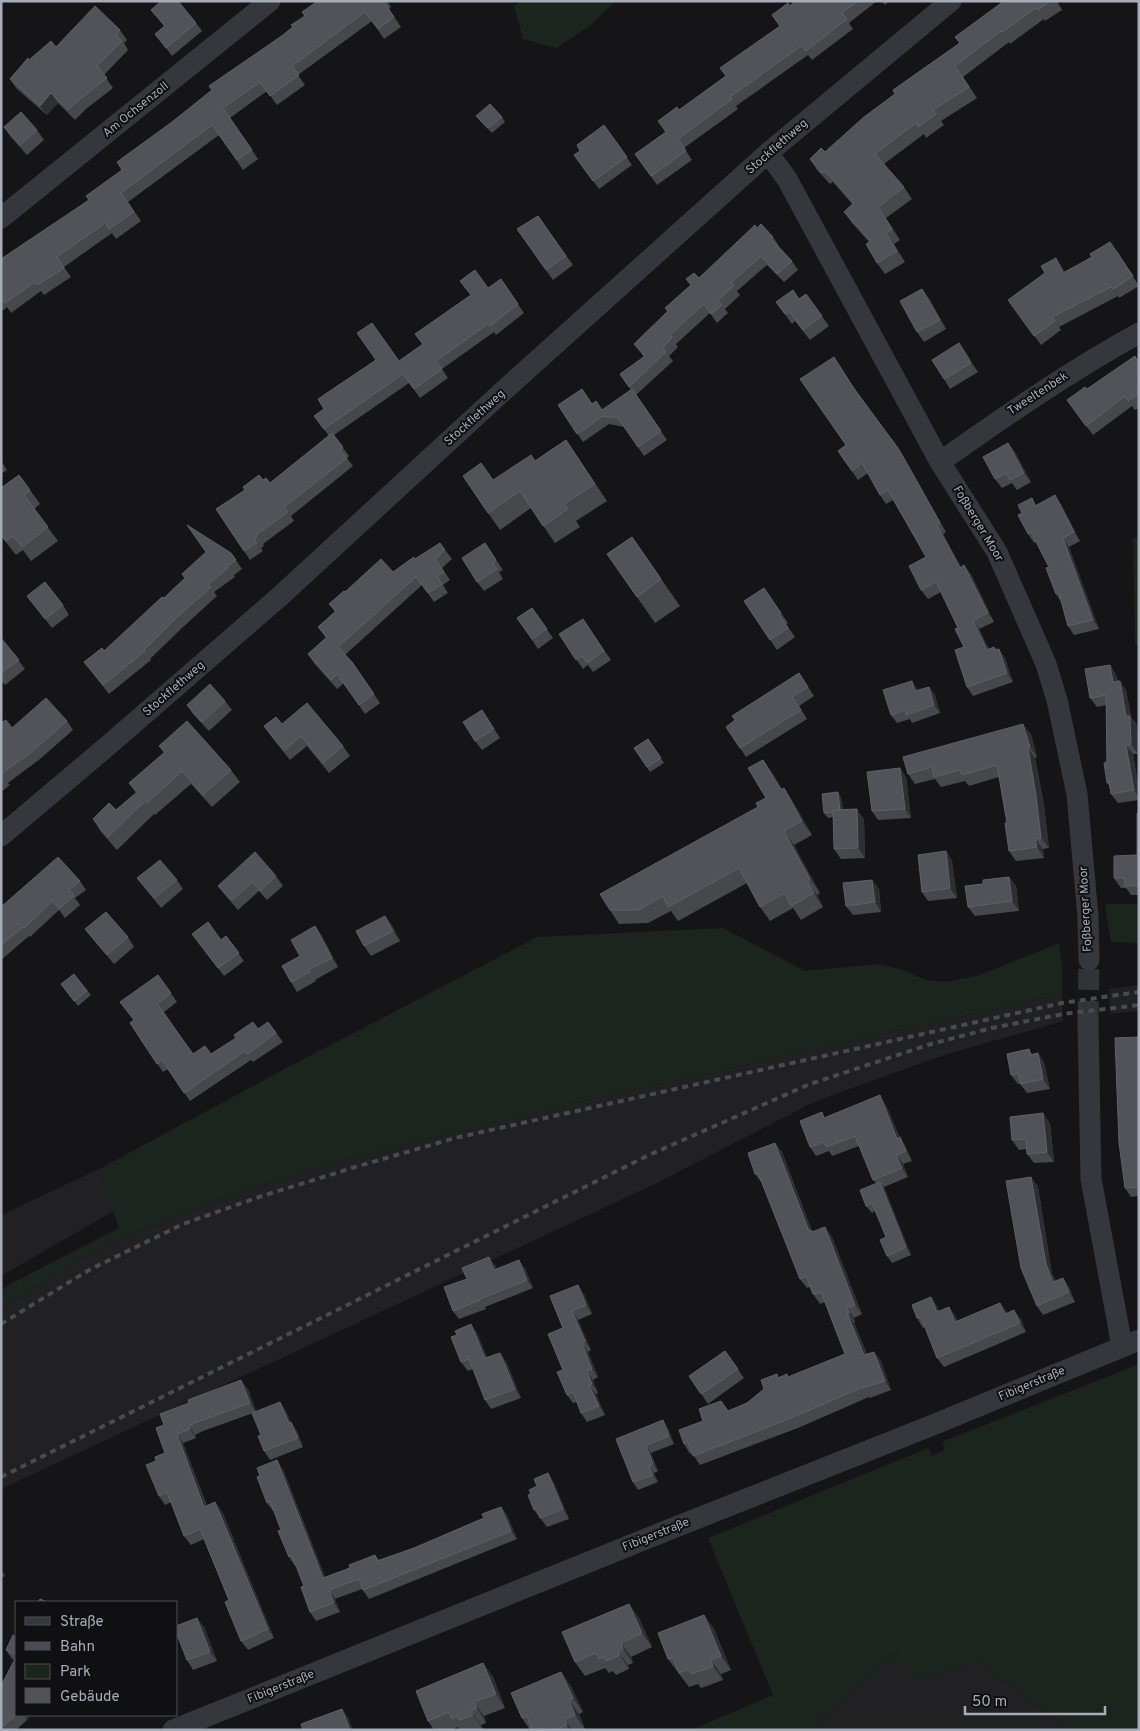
<svg xmlns="http://www.w3.org/2000/svg" width="1140" height="1731" font-family="Overpass,sans-serif">
<rect width="100%" height="100%" fill="#151517"/>
<path fill="#212124" d="M1139 985V1011L1110 1014 1109 989Z
M1062 995 1063 1021 944 1055 816 1101 655 1184 1 1489V1309L85 1256 177 1215 257 1187 349 1159 575 1103 1039 999Z
M99 1169 114 1211 1 1276V1215Z
M897 1652 917 1680 980 1662 1070 1730H816L817 1722Z"/>
<path fill="#1c251d" d="M521 1H616L590 26 556 48 523 39 514 6Z
M1133 538H1139V645H1135Z
M1105 904H1139V943L1111 942Z
M723 928 805 971 879 964 900 969 926 980 946 982 977 976 1059 943 1062 966V995L1039 999 575 1103 349 1159 257 1187 177 1215 85 1256 1 1309V1291L10 1284 119 1228 99 1169 279 1072 537 937Z
M1139 1364V1730H1070L980 1662 916 1680 897 1652 817 1722 816 1730H691L773 1695 708 1538 928 1448 932 1456 945 1450 942 1442Z"/>
<g fill="none" stroke-linecap="round" stroke-linejoin="round">
<path stroke="#323337" stroke-width="21" stroke-dasharray="21 11" stroke-linecap="butt" d="M1088 1022 1089 960"/>
<path stroke="#35373c" stroke-width="21" d="M768 153 787 179 940 462 997 552 1046 664 1057 700 1077 794 1088 917 1089 960
M1 218 270 1
M940 462C1005 416 1070 371 1139 333
M1 836 111 743 277 599 501 393 768 153 951 1
M1088 1022 1091 1179 1122 1346
M173 1730 668 1530 933 1425 1139 1340"/>
<path stroke="#484b51" stroke-width="4" stroke-dasharray="6 5" stroke-linecap="butt" d="M1 1324 89 1270 183 1224 259 1197 352 1168 455 1138 1062 1003 1139 992
M1 1477 649 1155 810 1084 931 1044 992 1028 1063 1014 1139 1005"/>
</g>
<path fill="#46484c" d="M318 1H387L391 7 389 9 401 27 384 39 372 21 298 75 305 85 277 105 267 91 230 118 258 159 243 170 219 135 128 202 141 221 116 239 112 233 64 267 71 277 44 295 41 291 11 313 7 307 1 312V259L89 200 122 170 172 122 283 35 305 16Z
M795 1H877L849 23 853 29 812 60 808 55 736 106 738 109 684 148 692 160 657 185 635 154 666 132 679 110 726 76 780 26 772 15 790 6Z
M882 1H889L885 5Z
M1004 1H1057L1062 10 1045 21 1044 19 1010 44 1009 42 963 77 977 98 941 121 944 125 926 138 924 134 884 164 904 187 912 199 886 218 900 240 894 244 905 262 885 274 877 263 869 242 852 223 844 212 852 204 833 182 830 184 817 170 810 159 825 152 895 94 959 43Z
M151 10 196 23 202 31 172 56 155 34 164 26Z
M120 30 127 40 124 43 128 50 104 75 113 88 86 109 75 120 58 103 47 115 16 88 10 79 29 60 56 47Z
M476 116 502 117 505 122 492 133 480 121Z
M604 125 632 165 599 189 574 155 580 151Z
M4 127 37 130 44 140 27 155 10 136Z
M538 216 573 265 553 280 517 229Z
M773 237 779 246H778L792 261 798 270 784 282 767 265 737 291 740 295 725 309 728 313 717 323 710 313 676 344 678 347 669 356 673 361 636 395 667 440 644 456 624 427 609 424 583 442 558 405 592 404 603 410 631 390 620 374 644 357 634 344 668 312 665 308 699 278Z
M1117 251 1139 286 1119 298 1118 296 1059 327 1061 330 1041 345 1008 300 1045 273 1056 258 1065 272Z
M501 279 524 313 496 335 494 332 442 369 448 378 420 398 409 383 334 435 349 456 347 458 353 466 291 516 294 521 263 544 264 546 261 548 263 551 250 560 216 509 263 480 270 483 329 436 314 416 399 361 423 345 415 334 488 288Z
M806 294 829 326 810 340 795 321 792 324 776 302 799 299Z
M929 298 946 329 924 342 917 332Z
M959 343 978 372 950 389 944 379Z
M1139 359V408L1135 410 1132 406 1093 435 1067 400Z
M840 366 857 392 904 457 946 532 943 534 961 567 971 574 994 622 979 629 989 649 994 647 1005 658 1013 682 973 696 967 687 964 647 958 628 941 592 928 599 921 590 926 557 893 500 886 504 880 495 868 473 858 480 838 451 846 445Z
M566 440 607 501 576 521 580 527 555 543 531 508 500 530 488 513 493 480 535 461Z
M1008 443 1015 452 1031 482 1017 490 1012 483 1002 488 995 479Z
M1 461 7 470 1 474Z
M1 488 30 490 40 504 34 509 58 541 31 561 23 550 16 555 1 536Z
M1032 498 1036 505 1061 504 1080 541 1069 547 1099 629 1074 635 1068 626 1061 602 1056 594 1049 567 1036 542 1034 543 1028 534 1022 513Z
M632 537 680 606 655 623 607 554Z
M485 543 503 570 499 572 503 579 484 591 477 582Z
M445 550 452 559 442 568 450 580 443 585 448 593 434 602 422 585 345 655 352 662 380 703 365 714 344 683 337 689 314 663 308 654 326 638 318 627 335 612 329 604 345 592 393 572 415 559Z
M231 553 242 569 234 575 235 577 214 592 217 596 183 627 150 659 151 660 109 694 84 662 104 651 164 598 185 578 182 574Z
M764 588 788 623 786 624 795 637 777 650 744 601Z
M27 596 63 605 69 615 52 628Z
M532 608 553 638 538 649 517 618Z
M583 619 611 660 593 672 588 665 583 669 559 634Z
M1 638 25 669 5 685 1 680Z
M1110 665 1116 675 1118 681 1126 690 1131 717 1137 725 1138 754H1133L1139 790V800L1118 803 1111 794 1110 787 1107 783 1106 705 1097 707 1090 698Z
M799 673 814 696 799 706 807 719 746 757 740 748 735 720Z
M929 687 935 695 940 713 912 723 910 719 897 723 891 715Z
M225 701 232 710 209 731 193 714 187 705Z
M482 710 500 738 482 750 475 741Z
M67 721 73 730 40 759 8 783 10 785 1 792V723L12 728Z
M282 724 343 746 350 756 329 773 307 746 290 760 271 736 264 726Z
M1031 734 1037 757 1035 758 1044 805 1049 848 1043 849 1044 858 1016 861 1009 851 1007 823 999 777 969 786 965 781 941 787 935 779 915 784 908 774Z
M648 739 664 763 650 772 634 748Z
M159 746 231 770 240 782 212 807 191 784 155 815 154 814 117 850 101 832 93 819 116 810 136 793 129 783 164 753Z
M763 760 773 774 782 789 784 788 793 802 812 835 794 845 820 893 817 895 823 907 801 920 793 908 770 921 760 907 747 883 678 921 671 911 648 923 619 924 610 910 758 807 766 798Z
M900 768 906 777 911 818 878 820 872 811Z
M841 797 843 810 864 819 865 858 841 859 834 849 833 817 828 818 824 813Z
M1139 813V895H1131L1126 888H1121L1114 878 1137 855Z
M946 851 952 861 957 898 928 901 922 892Z
M276 876 283 886 267 900 259 891 238 910 225 895 218 886Z
M1009 877 1016 886 1019 911 975 916 968 907 983 884Z
M137 878 177 880 183 889 161 908Z
M872 880 879 889 881 912 853 915 846 906Z
M80 881 86 890 75 898 80 905 65 918 59 910 30 937 29 936 1 960V907Z
M392 925 400 941 371 956 364 946Z
M315 926 322 936 338 967 315 980 316 981 297 992 291 982 300 956Z
M85 929 128 937 134 947 114 964 92 938Z
M226 936 244 961 224 976 198 942 221 940Z
M74 974 91 995 78 1006 61 984Z
M158 975 177 1002 164 1012 193 1054H211L258 1029 268 1022 283 1042 253 1062 251 1060 190 1101 168 1069 163 1072 130 1023 134 1021Z
M1139 1037V1196L1131 1197 1125 1188Z
M1029 1049 1032 1054 1038 1053 1044 1063 1050 1089 1027 1093 1020 1084H1018L1011 1075Z
M886 1105 900 1138 906 1147 912 1161 903 1164 908 1177 884 1187 911 1255 892 1263 887 1256 886 1237 875 1211 872 1213 866 1206 876 1183 873 1180 859 1146 832 1156 829 1151 816 1156 810 1147 826 1117Z
M1050 1123 1054 1162 1034 1163 1027 1154V1149L1019 1150 1012 1140Z
M775 1143 782 1152 812 1231 813 1232 832 1237 862 1314 854 1318 855 1323H854L867 1354 881 1361 891 1390 870 1398 869 1397 798 1428 700 1465 692 1453 690 1454 684 1444 703 1421 747 1403 779 1377H789L845 1354 825 1302 820 1304 813 1294 810 1287 807 1288 800 1279 762 1183 755 1174Z
M1031 1177 1038 1187 1052 1274 1056 1281 1069 1287 1075 1302 1043 1315 1037 1306Z
M495 1265 497 1269 525 1268 533 1288 485 1307 486 1309 459 1319 453 1311 467 1279Z
M584 1294 592 1314 578 1320 591 1350 588 1352 598 1377 593 1380 598 1393 596 1394 605 1415 587 1422 581 1413 577 1402 573 1403 567 1395 563 1370V1328L550 1296Z
M937 1306 939 1311 949 1307 956 1317 957 1321 1007 1313 1021 1319 1026 1332 944 1367 937 1358 925 1327 923 1328 917 1318Z
M477 1333 487 1358 506 1361 521 1398 491 1409 485 1400 473 1369 468 1371 461 1362Z
M725 1351 744 1378 708 1404 689 1376Z
M248 1389 256 1412 203 1431 195 1435 196 1438 183 1443 207 1506 222 1511 274 1638 248 1650 241 1641 229 1600 204 1539 191 1545 184 1536 171 1502 165 1505 159 1496 156 1461 165 1453 156 1428Z
M286 1411 291 1423 297 1431 303 1447 270 1460 264 1451 261 1435Z
M668 1428 674 1444 651 1453 658 1471 654 1473 658 1482 638 1490 633 1482 616 1439Z
M283 1469 325 1577 350 1568 375 1555 379 1560 414 1548 484 1518 501 1507 507 1515 517 1539 369 1599 362 1589 335 1599 340 1612 316 1621 310 1612 304 1586 296 1565 295 1566 289 1557 281 1530 274 1511H273L267 1503Z
M548 1473 554 1483 569 1519 547 1527 534 1510 531 1494Z
M1 1570 5 1576 1 1578Z
M629 1604 639 1618 652 1647 631 1657 633 1663 628 1665 629 1669 616 1675 613 1671 609 1673 605 1668 585 1676 575 1662Z
M704 1615 714 1629 731 1670 721 1674 723 1680 710 1685 701 1688 698 1684 689 1687 668 1659Z
M204 1627 217 1661 193 1670 187 1660Z
M16 1637V1715H30L27 1720 16 1730H1V1686L15 1660 12 1659 6 1650Z
M483 1663 493 1677 505 1708 484 1716 486 1723 481 1725 483 1729 481 1730H460L458 1727 451 1730H434L428 1721Z
M571 1686 583 1712 579 1714 585 1729 583 1730H530L522 1718Z"/>
<path fill="#2e2f32" d="M51 93 58 103 47 115 40 106Z
M878 207 886 218 900 240 892 229Z
M886 233 894 244 905 262 897 251Z
M1056 258 1062 268 1070 282 1063 273Z
M922 289 929 298 946 329 940 320Z
M959 343 966 352 978 372 971 363Z
M1008 443 1015 452 1031 482 1024 473Z
M898 448 904 457 946 532 940 523Z
M1055 495 1061 504 1080 541 1074 532Z
M937 525 943 534 966 577 960 568Z
M1063 538 1069 547 1099 629 1093 620Z
M964 565 971 574 994 622 988 613Z
M973 620 979 629 993 659 987 650Z
M999 649 1005 658 1013 682 1007 673Z
M1110 665 1116 675 1119 691 1113 682Z
M912 681 918 690 921 700 915 691Z
M1120 681 1126 690 1131 717 1137 725 1138 754 1131 744Z
M929 687 935 695 940 713 934 705Z
M1023 724 1031 734 1037 757 1030 747Z
M1126 745 1133 754 1139 790V798L1134 790Z
M1028 748 1035 758 1044 805 1049 848 1041 838Z
M763 760 773 774 790 804 781 790Z
M900 768 906 777 911 818 905 809Z
M784 788 793 802 812 835 802 821Z
M838 792 841 797 843 816 840 811Z
M857 809 864 819 865 858 858 848Z
M784 831 794 845 820 893 810 879Z
M1035 839 1043 849 1044 858 1037 847Z
M946 851 952 861 957 898 950 888Z
M1009 877 1016 886 1019 911 1012 901Z
M872 880 879 889 881 912 875 902Z
M807 881 817 895 823 907 814 893Z
M385 916 392 925 400 941 393 931Z
M315 926 322 936 338 967 332 958Z
M1038 1053 1044 1063 1050 1089 1043 1079Z
M880 1095 886 1105 904 1148 897 1139Z
M1043 1113 1050 1123 1054 1162 1047 1152Z
M900 1137 906 1147 912 1161 906 1151Z
M775 1143 782 1152 812 1231 818 1239 809 1231Z
M896 1155 903 1164 908 1177 902 1168Z
M1031 1177 1038 1187 1052 1274 1060 1291 1053 1282 1046 1264Z
M880 1182 885 1189 911 1255 906 1247Z
M825 1227 832 1237 862 1314 855 1305Z
M489 1257 495 1265 500 1278 494 1270Z
M519 1260 525 1268 533 1288 527 1280Z
M1063 1278 1069 1287 1075 1302 1069 1292Z
M578 1285 584 1294 592 1314 586 1305Z
M931 1297 937 1306 943 1321 937 1312Z
M1000 1303 1007 1312 1011 1323 1005 1314Z
M949 1307 956 1317 961 1331 955 1322Z
M847 1308 854 1318 855 1323 849 1313Z
M1014 1310 1021 1319 1026 1332 1020 1323Z
M572 1311 578 1320 591 1350 585 1341Z
M847 1313 854 1323 871 1365 864 1355Z
M471 1324 477 1333 491 1367 485 1358Z
M582 1343 588 1352 598 1377 592 1369Z
M874 1352 881 1361 891 1390 885 1381Z
M500 1353 506 1361 521 1398 515 1389Z
M587 1371 593 1380 598 1393 592 1384Z
M241 1380 248 1389 256 1412 250 1403Z
M589 1385 596 1394 605 1415 599 1406Z
M280 1402 286 1411 294 1432 289 1423Z
M663 1420 668 1428 674 1444 669 1436Z
M291 1422 297 1431 303 1447 298 1438Z
M189 1426 195 1435 196 1438 190 1429Z
M177 1434 183 1443 210 1516 204 1507Z
M646 1445 651 1453 658 1471 653 1464Z
M277 1460 283 1469 329 1587 323 1578Z
M649 1465 654 1473 658 1482 653 1475Z
M548 1473 554 1483 569 1519 563 1509Z
M215 1502 222 1511 274 1638 268 1629Z
M501 1507 507 1515 517 1539 511 1531Z
M329 1590 335 1599 340 1612 334 1603Z
M629 1604 639 1618 652 1647 642 1633Z
M704 1615 714 1629 731 1670 721 1656Z
M197 1618 204 1627 217 1661 210 1652Z
M621 1643 631 1657 633 1663 623 1649Z
M618 1651 628 1665 629 1669 620 1655Z
M711 1660 721 1674 723 1680 713 1666Z
M483 1663 493 1677 505 1708 496 1694Z
M561 1672 571 1686 583 1712 573 1698Z
M569 1700 579 1714 585 1729 575 1715Z
M474 1702 484 1716 486 1723 477 1708Z
M342 1709 348 1717 353 1730H350Z
M471 1711 481 1725 483 1729 473 1715Z
M24 1715H30L27 1720Z
M565 1719 572 1730H570L567 1725Z"/>
<path fill="#515358" stroke="#5e6167" d="M161 1H178L196 23 166 48 155 34 165 26 151 10Z
M318 1H383L394 17 378 29 365 12 292 66 299 75 270 96 260 82 223 108 252 150 237 160 212 125 121 193 134 212 109 229 105 223 57 257 64 268 37 285 35 282 5 303 1 299V259L89 200 86 196 122 170 117 162 172 122 212 90 209 86 283 35 293 27 291 25 305 16 302 12Z
M795 1H858L842 13 847 19 806 51 801 46 730 97 732 99 678 139 686 151 651 176 635 154 666 132 658 121 677 107 679 110 726 76 720 68 780 26 772 15 788 3 790 6Z
M1004 1H1050L1038 10 1036 8 1002 32 1001 31 955 66 969 87 933 110 936 114 918 127 916 123 875 154 904 187 878 207 892 229 886 233 897 251 877 263 866 244 871 241 844 212 854 203 825 171 822 173 810 159 821 148 825 152 864 117 895 94 893 90 960 43 955 37Z
M95 6 120 30 116 35 122 41 97 66 107 78 79 100 68 110 51 93 40 106 10 79 28 58 29 60 51 41 56 47Z
M490 104 502 117 488 128 476 116Z
M21 112 37 130 20 145 4 127Z
M604 125 627 157 593 181 574 155 580 151 577 145Z
M538 216 566 256 546 270 517 229Z
M761 224 773 237 771 239 792 261 777 274 761 256 731 283 734 286 718 300 722 305 711 314 704 304 670 335 672 338 663 347 666 352 629 387 620 374 645 356 634 344 668 311 665 308 691 285 686 279 694 273 699 278 755 225 757 228Z
M1110 242 1133 276 1113 289 1111 287 1052 317 1055 321 1034 336 1008 300 1045 273 1041 266 1056 258 1063 273 1092 257 1090 254Z
M475 270 488 288 501 279 518 304 490 326 488 324 436 361 442 369 414 389 403 374 324 429 314 416 324 409 318 399 376 360 357 333 372 323 399 361 423 344 415 334 471 295 460 281Z
M922 289 940 320 917 332 900 301Z
M793 290 799 299 806 294 822 316 803 330 789 311 785 314 776 302Z
M959 343 971 363 944 379 932 360Z
M1135 356 1137 360 1139 359V380L1137 381 1139 383V394L1128 401 1125 396 1086 426 1067 400 1085 387 1087 389Z
M834 357 852 386 898 448 940 523 937 525 960 568 964 565 988 613 973 620 987 650 994 647 995 650 999 649 1007 673 967 687 955 650 964 647 955 629 958 628 950 611 936 582 921 590 909 566 926 557 888 490 880 495 862 463 852 471 838 451 846 445 800 379Z
M582 389 592 404 596 401 602 410 632 389 661 431 638 447 618 418 603 416 577 434 558 405Z
M332 433 343 447 340 450 347 458 284 507 288 512 256 535 257 537 254 539 257 543 244 551 216 509 245 490 243 487 259 475 263 480 266 478 270 483Z
M566 440 595 484 564 504 568 509 543 526 520 491 488 513 463 476 481 463 493 480 531 455 535 461Z
M1008 443 1024 473 1010 480 1006 473 995 479 983 457Z
M19 475 30 490 24 495 48 527 22 547 13 536 6 541 1 535V488Z
M1055 495 1074 532 1063 538 1093 620 1068 626 1059 593 1056 594 1046 568 1049 567 1031 532 1028 534 1018 515 1022 513 1018 505 1032 498 1035 506Z
M187 525 231 553 236 560 227 566 228 568 208 584 211 587 176 618 144 650 145 651 103 685 84 662 102 648 104 651 162 597 164 598 185 578 182 574 206 552Z
M632 537 661 579 637 597 607 554Z
M440 543 445 550 435 559 444 572 437 576 442 584 428 593 416 577 338 647 352 662 374 694 359 705 337 674 331 680 308 654 327 637 318 627 336 611 329 604 344 591 345 592 381 559 393 572 414 557 415 559Z
M485 543 496 560 493 563 497 569 477 582 462 558Z
M45 582 63 605 45 619 27 596Z
M764 588 781 613 779 615 788 628 770 640 744 601Z
M532 608 547 629 532 639 517 618Z
M583 619 604 651 587 663 582 656 576 660 559 634Z
M1 638 19 660 1 673Z
M1110 665 1113 682 1120 681 1126 716H1130L1131 744 1126 745 1134 790 1111 794 1109 782 1107 783 1104 763 1107 762 1106 695 1090 698 1085 669Z
M799 673 808 687 792 697 801 710 740 748 726 727 735 720 732 716Z
M912 681 915 691 929 687 934 705 906 715 905 710 891 715 883 690Z
M210 684 225 701 202 722 187 705Z
M46 698 67 721 34 750 1 774 3 776 1 778V723L6 720 12 728Z
M307 703 343 746 323 763 301 736 284 751 264 726 276 717 282 724Z
M482 710 494 729 475 741 463 722Z
M187 721 231 770 203 795 182 771 147 803 145 801 108 837 93 819 109 803 116 810 137 792 129 783 165 752 159 746Z
M1023 724 1030 747 1028 748 1036 795 1041 838 1035 839 1037 847 1009 851 1005 823H1007L997 765 962 775 960 770 934 777 932 767 908 774 903 757Z
M648 739 661 758 647 767 634 748Z
M763 760 781 790 784 788 802 821 784 831 810 879 807 881 814 893 791 906 785 893 760 907 739 868 668 907 663 896 639 910H610L600 894 758 807 756 803 766 798 748 768Z
M900 768 905 809 872 811 867 772Z
M838 792 840 810H833V812L824 813 822 794Z
M857 809 858 848 834 849 833 810Z
M1137 813H1139V885L1125 886V878H1114V856L1137 855Z
M946 851 950 888 922 892 918 855Z
M255 852 276 876 260 891 252 882 232 900 218 886Z
M58 857 80 881 69 890 74 896 59 909 53 901 24 928 23 927 1 945V907Z
M160 860 177 880 154 898 137 878Z
M1009 877 1012 901 968 907 965 886 983 884V880Z
M872 880 875 902 846 906 843 883Z
M106 912 128 937 107 955 85 929Z
M385 916 393 931 364 946 356 931Z
M208 922 221 940 226 936 239 953 218 968 192 934Z
M315 926 332 958 308 970 310 972 291 982 282 966 300 956 291 940Z
M74 974 87 991 74 1001 61 984Z
M158 975 171 993 157 1004 193 1054 205 1046 211 1054 236 1038 234 1035 253 1022 258 1029 268 1022 276 1033 247 1054 245 1051 184 1093 162 1060 157 1064 130 1023 134 1020 120 1002Z
M1139 1037V1187L1125 1188 1119 1143 1115 1038Z
M1029 1049 1030 1055 1038 1053 1043 1079 1021 1084 1018 1073 1011 1075 1007 1054Z
M880 1095 897 1139 900 1137 906 1151 896 1155 902 1168 873 1180 855 1136 826 1147 824 1142 810 1147 800 1121 822 1112 824 1118Z
M1043 1113 1047 1152 1027 1154 1026 1139 1012 1140 1010 1117Z
M775 1143 809 1231 811 1230 812 1232 825 1227 855 1305 847 1308 849 1313H847L864 1355 874 1352 885 1381 863 1388V1387L791 1418 693 1456 688 1442 684 1444 679 1430 703 1421 699 1409 721 1401 728 1411 747 1403 764 1389 761 1380 777 1374 778 1378 787 1374 788 1377 845 1354 821 1292 813 1294 806 1276 800 1279 758 1173 755 1174 748 1153Z
M1031 1177 1046 1264 1053 1282 1063 1278 1069 1292 1037 1306 1021 1268 1006 1181Z
M880 1182 906 1247 887 1256 880 1240 886 1237 872 1203 866 1206 860 1190Z
M489 1257 494 1270 519 1260 527 1280 480 1299V1300L453 1311 444 1287 467 1279 462 1268Z
M578 1285 586 1305 572 1311 585 1341 582 1343 592 1369 587 1371 592 1384 589 1385 599 1406 581 1413 573 1392 567 1395 557 1372 563 1370 548 1334 563 1328 550 1296Z
M931 1297 937 1312 949 1307 955 1322 1000 1303 1005 1314 1014 1310 1020 1323 937 1358 921 1317 917 1318 912 1305Z
M471 1324 485 1358 500 1353 515 1389 485 1400 469 1359 461 1362 451 1337 457 1335 455 1331Z
M725 1351 738 1369 701 1394 689 1376Z
M241 1380 250 1403 197 1422 189 1426 190 1429 177 1434 204 1507 215 1502 268 1629 241 1641 225 1602 229 1600 200 1529 184 1536 167 1492 159 1496 146 1465 156 1461 155 1457 165 1453 156 1428 164 1425 160 1414 189 1403 188 1400Z
M280 1402 289 1423 291 1422 298 1438 264 1451 258 1436 261 1435 252 1413Z
M663 1420 669 1436 646 1445 653 1464 649 1465 653 1475 633 1482 616 1439Z
M277 1460 323 1578 350 1568 349 1565 375 1555 377 1561 414 1548 484 1518 482 1514 501 1507 511 1531 363 1590 359 1579 329 1590 334 1603 310 1612 301 1587 304 1586 292 1556 289 1557 278 1531 281 1530 270 1501 267 1503 257 1477 260 1476 257 1468Z
M548 1473 563 1509 540 1518 536 1508 534 1510 528 1495 531 1494 529 1490 537 1486 534 1479Z
M40 1599 47 1602H38Z
M629 1604 642 1633 621 1643 623 1649 618 1651 620 1655 606 1661 604 1657 599 1659 596 1653 575 1662 562 1632Z
M704 1615 721 1656 711 1660 713 1666 700 1671 691 1674 689 1669 679 1673 673 1658 668 1659 658 1633Z
M197 1618 210 1652 187 1660 176 1632V1626Z
M13 1635 16 1637V1655L6 1650Z
M16 1657V1715L1 1728V1686Z
M483 1663 496 1694 474 1702 477 1708 471 1711 473 1715 459 1720 457 1716 452 1719 449 1712 428 1721 416 1691Z
M561 1672 573 1698 569 1700 575 1715 565 1719 567 1725 555 1730H544L543 1728 539 1730H532L527 1716 522 1718 511 1693Z
M342 1709 350 1730H303L301 1724Z"/>
<g text-anchor="middle" dominant-baseline="central" stroke-width="4" stroke-linejoin="round" paint-order="stroke">
<g font-size="12" fill="#a6adb8" stroke="#101012">
<text transform="translate(136 110) rotate(-39)">Am Ochsenzoll</text>
<text transform="translate(777 147) rotate(-41)">Stockflethweg</text>
<text transform="translate(1038 394) rotate(-33)">Tweeltenbek</text>
<text transform="translate(475 418) rotate(-42)">Stockflethweg</text>
<text transform="translate(978 524) rotate(59)">Foßberger Moor</text>
<text transform="translate(174 689) rotate(-41)">Stockflethweg</text>
<text transform="translate(1086 909) rotate(-93)">Foßberger Moor</text>
<text transform="translate(1032 1384) rotate(-23)">Fibigerstraße</text>
<text transform="translate(656 1535) rotate(-22)">Fibigerstraße</text>
<text transform="translate(281 1687) rotate(-22)">Fibigerstraße</text>
</g>
</g>
<rect width="1140" height="1731" fill="none" stroke="#a6adb8" stroke-width="5"/>
<rect x="15" y="1601" width="162" height="115" fill="#101012" stroke="#4c4f54"/>
<rect x="25" y="1617" width="25" height="8" fill="#35373c" stroke="#4c4f54"/>
<text x="60" y="1626" font-size="15" fill="#a6adb8">Straße</text>
<rect x="25" y="1642" width="25" height="8" fill="#484b51" stroke="#4c4f54"/>
<text x="60" y="1651" font-size="15" fill="#a6adb8">Bahn</text>
<rect x="25" y="1664" width="25" height="15" fill="#1c251d" stroke="#4c4f54"/>
<text x="60" y="1676" font-size="15" fill="#a6adb8">Park</text>
<rect x="25" y="1688" width="25" height="15" fill="#515358" stroke="#4c4f54"/>
<text x="60" y="1701" font-size="15" fill="#a6adb8">Gebäude</text>
<path d="M965 1706v8h140v-8" fill="none" stroke="#a6adb8" stroke-width="2.5"/>
<text x="972" y="1706" font-size="15" fill="#a6adb8" stroke="#101012" stroke-width="4" paint-order="stroke">50 m</text>
</svg>
